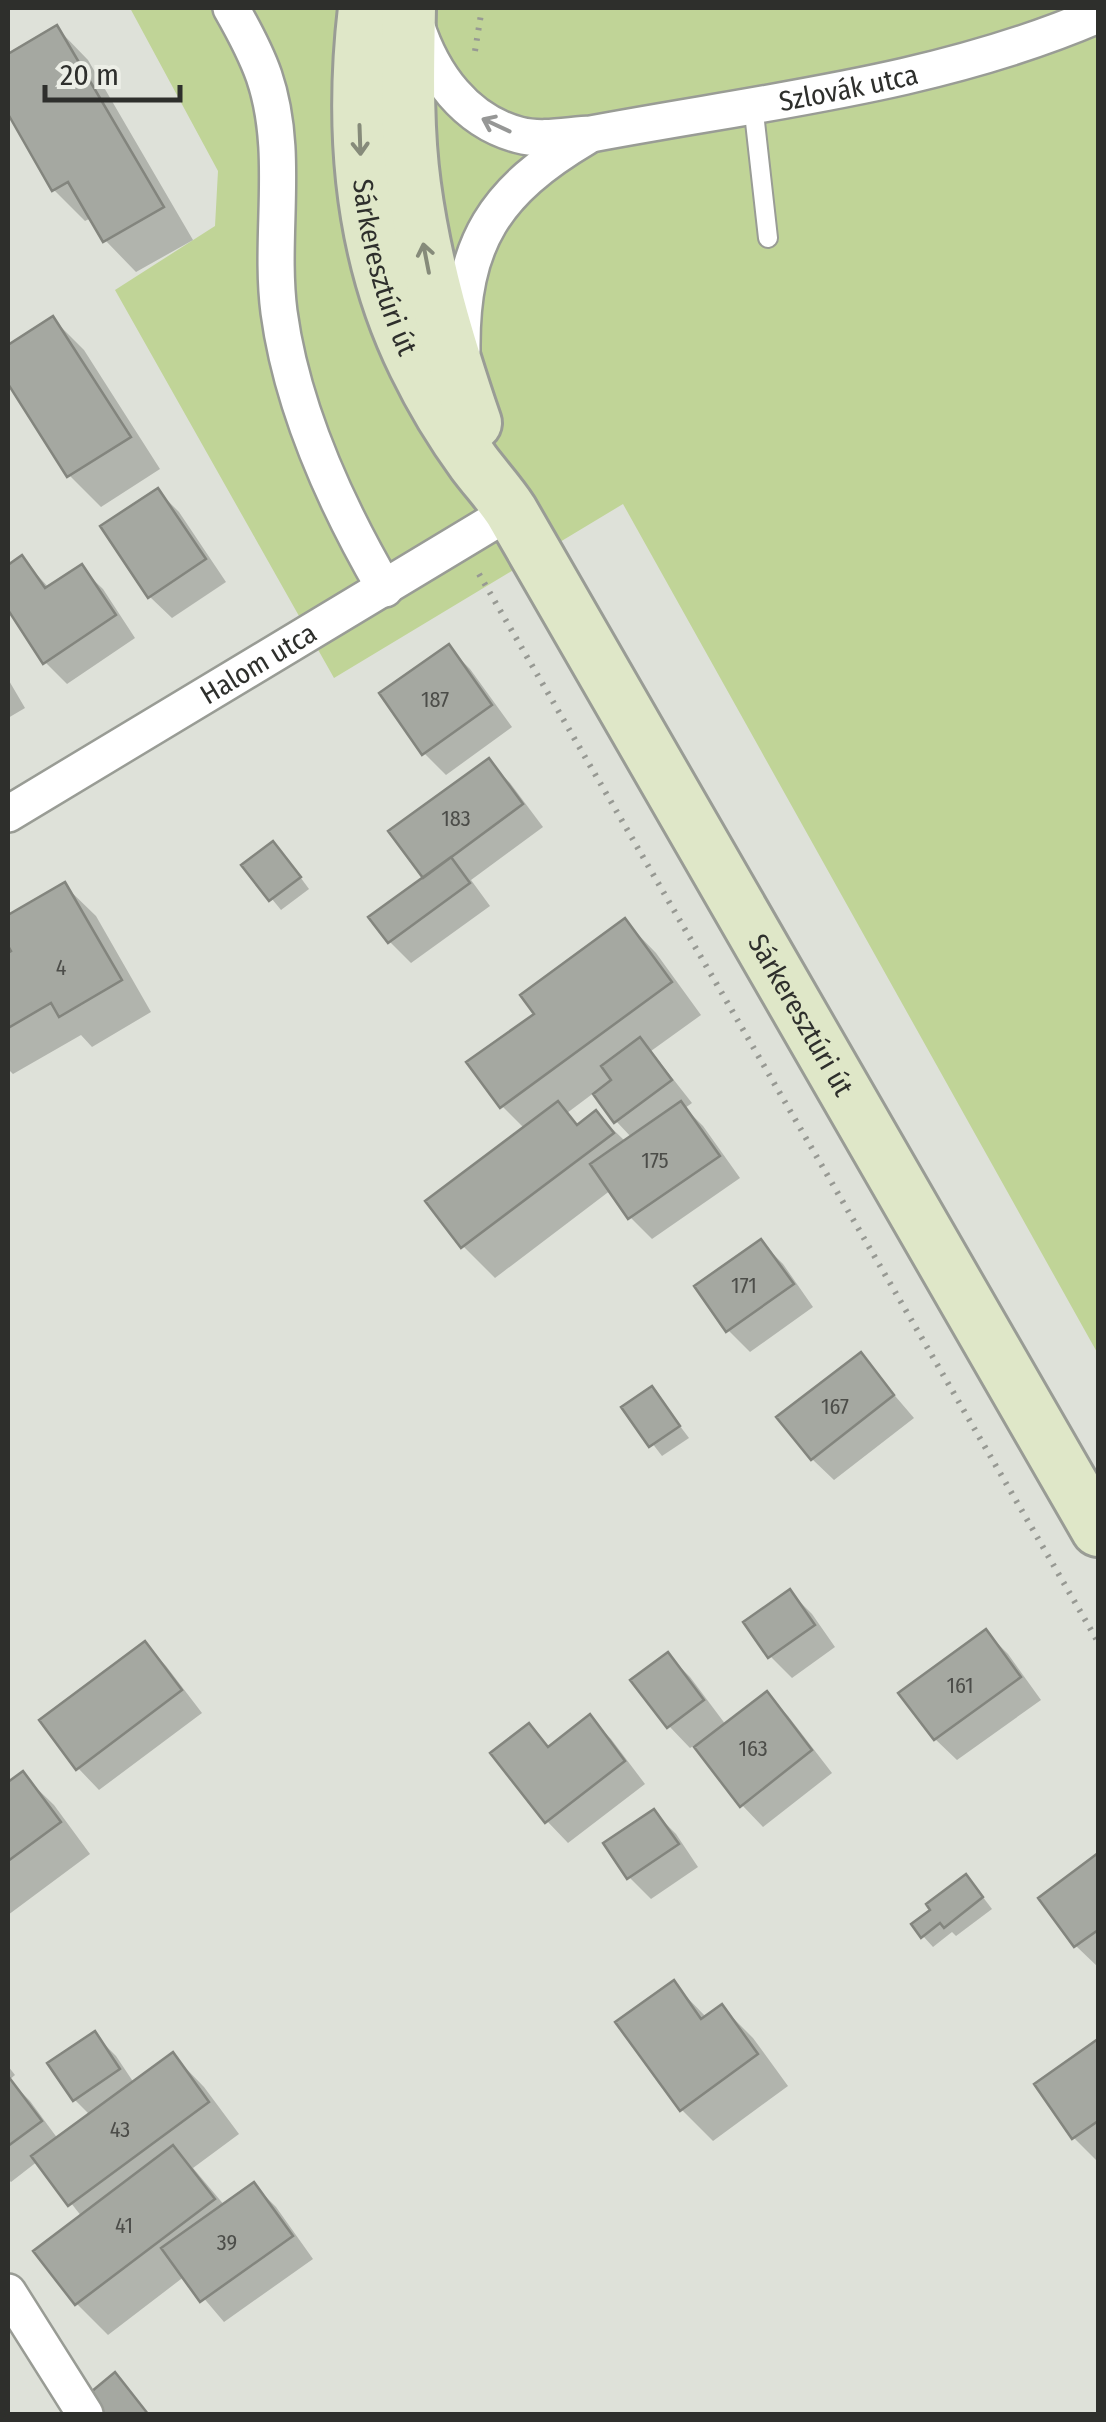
<svg xmlns="http://www.w3.org/2000/svg" width="1106" height="2422" font-family="'Fira Sans Condensed',sans-serif">
<rect width="100%" height="100%" fill="#dee1d9"/>
<path fill="#c0d497" d="M130 8H1098V1354L623 504 334 678 115 290 215 226 218 171Z"/>
<path fill="#0003" fill-rule="evenodd" d="M57 28 88 60 193 240 136 272 105 240 91 218 85 221 54 190 8 109V57Z
M53 319 84 350 160 469 101 507 69 475 8 380V348Z
M158 491 179 512 226 582 172 618 150 597Z
M22 558 49 588 81 568 103 589 135 638 67 684 45 662 8 606V568Z
M448 647 470 669 512 727 446 775 424 753Z
M8 679 25 708 8 718Z
M488 761 510 783 543 827 471 880 490 906 411 963 390 942Z
M284 855 309 889 281 910 245 866Z
M64 885 96 916 151 1012 92 1047 81 1035 13 1074 8 1069V956L14 952 8 941V918Z
M625 921 656 953 701 1015 651 1051 692 1103 685 1108 703 1126 740 1178 652 1239 630 1217 611 1190 495 1278 463 1246 525 1129 502 1106 537 1014ZM595 1092 616 1121 632 1138 626 1142 596 1113 579 1126 567 1113Z
M761 1242 783 1264 813 1307 750 1352 728 1330Z
M860 1355 914 1418 834 1480 812 1459Z
M652 1389 689 1438 662 1456 625 1408Z
M790 1592 812 1614 835 1647 792 1678 770 1656Z
M986 1632 1008 1654 1041 1700 957 1760 935 1739Z
M145 1644 166 1666 202 1713 99 1790 78 1768Z
M668 1655 690 1677 726 1725 766 1694 788 1716 832 1773 763 1827 742 1805 695 1745 690 1748 669 1726Z
M589 1717 611 1739 645 1784 568 1843 547 1821 529 1726 550 1748Z
M22 1774 54 1805 90 1854 8 1915V1785Z
M654 1812 676 1834 698 1867 651 1899 629 1877Z
M1098 1856V1967L1076 1946 1041 1898Z
M976 1888 992 1909 956 1936 952 1932 933 1947 923 1936Z
M673 1983 707 2018 722 2007 753 2038 788 2086 713 2141 681 2109Z
M95 2035 116 2056 134 2083 173 2055 204 2087 239 2134 193 2168 225 2206 254 2185 276 2207 313 2259 224 2322 185 2276 108 2335 77 2304 37 2252 82 2217 38 2161 11 2182 8 2179V2066L15 2075 9 2080 30 2101 58 2139 90 2115 75 2100Z
M1098 2042V2162L1074 2138 1037 2085Z"/>
<path fill="#a5a8a1" stroke="#83857e" stroke-width="2.5" d="M57 25 164 207 103 242 68 182 52 191 8 114V54Z
M53 316 131 437 67 477 8 384V345Z
M158 488 206 559 148 598 100 526Z
M22 555 45 588 82 564 116 615 43 664 8 610V565Z
M449 644 492 705 422 755 379 693Z
M489 758 523 804 423 878 388 831Z
M273 841 301 877 269 901 241 865Z
M451 857 470 883 388 943 368 917Z
M65 882 122 980 59 1017 51 1003 8 1028V953L11 951 8 946V915Z
M625 918 672 982 500 1108 466 1062 534 1014 520 995Z
M640 1037 672 1080 614 1123 593 1094 611 1080 601 1066Z
M558 1101 577 1125 596 1110 614 1133 461 1248 425 1201Z
M681 1101 720 1156 628 1219 590 1164Z
M761 1239 794 1284 726 1332 694 1286Z
M861 1352 894 1395 811 1460 776 1417Z
M652 1386 680 1426 649 1447 621 1407Z
M790 1589 815 1625 768 1658 743 1622Z
M986 1629 1021 1677 934 1740 898 1693Z
M145 1641 182 1690 76 1770 39 1720Z
M668 1652 704 1700 667 1728 630 1680Z
M767 1691 812 1750 740 1807 694 1747Z
M590 1714 625 1761 545 1823 490 1753 529 1723 548 1747Z
M23 1771 61 1822 8 1861V1782Z
M654 1809 679 1844 627 1879 603 1843Z
M1098 1853V1930L1074 1947 1038 1898Z
M966 1874 983 1897 944 1928 940 1923 921 1938 911 1924 930 1910 926 1904Z
M674 1980 701 2019 722 2004 758 2054 680 2111 615 2022Z
M95 2031 120 2069 73 2101 47 2063Z
M1098 2039V2121L1072 2139 1034 2084Z
M173 2052 209 2102 68 2206 31 2156Z
M8 2076 42 2121 8 2146Z
M173 2145 215 2199 75 2305 33 2251Z
M254 2182 293 2236 200 2302 161 2248Z
M115 2372 148 2414H100L85 2397Z"/>
<g fill="none" stroke-linecap="round" stroke-linejoin="round">
<defs>
<path id="lane" d="M753 104 768 238"/>
<g id="street">
<path d="M231 8C243 29 256 53 264 76 290 152 269 235 279 312 292 409 336 505 385 589"/>
<path id="s1" d="M416 24C432 74 465 121 519 135 542 141 568 135 591 134 761 102 938 84 1098 15"/>
<path d="M462 350C461 242 495 191 586 137"/>
<path id="s2" d="M8 814 511 511"/>
<path d="M8 2292 85 2414"/>
</g>
<g id="secondary">
<path id="s3" d="M365 8C351 129 360 253 415 365 431 398 452 433 474 463 486 479 500 494 511 511L1098 1530"/>
<path d="M409 8C408 67 406 126 414 185 425 267 448 344 475 423"/>
</g>
</defs>
<use href="#lane" stroke="#999c95" stroke-width="22"/>
<use href="#street" stroke="#999c95" stroke-width="40"/>
<use href="#secondary" stroke="#999c95" stroke-width="58"/>
<path stroke="#979993" stroke-width="6" stroke-dasharray="2.5 8" stroke-linecap="butt" d="M475 51 482 8
M479 574 1098 1642"/>
<use href="#lane" stroke="#fff" stroke-width="18"/>
<use href="#street" stroke="#fff" stroke-width="35"/>
<use href="#secondary" stroke="#dfe7c8" stroke-width="52"/>
</g>
<defs><path id="oneway-shaft" d="M-6 0H5M1.5-3L5.5 0L1.5 3" fill="none" stroke-width="1.6" stroke-linecap="round" stroke-linejoin="round" transform="scale(2.5)"/></defs>
<use stroke="#969796" href="#oneway-shaft" transform="translate(496 125) rotate(-155)"/>
<g stroke="#868b7a">
<use href="#oneway-shaft" transform="translate(360 140) rotate(88)"/>
<use href="#oneway-shaft" transform="translate(426 258) rotate(-101)"/>
</g>
<g text-anchor="middle" dominant-baseline="central" stroke-width="8" stroke-linejoin="round" paint-order="stroke">
<g font-size="22" fill="#4c4d49">
<text x="435" y="699">187</text>
<text x="456" y="818">183</text>
<text x="61" y="967">4</text>
<text x="655" y="1160">175</text>
<text x="744" y="1285">171</text>
<text x="835" y="1406">167</text>
<text x="960" y="1685">161</text>
<text x="753" y="1748">163</text>
<text x="120" y="2129">43</text>
<text x="124" y="2225">41</text>
<text x="227" y="2242">39</text>
</g>
<g font-size="28" fill="#2e2f2c" stroke="#eceee6">
<text stroke="none"><textPath href="#s1" startOffset="492">Szlovák utca</textPath></text>
<text stroke="none"><textPath href="#s3" startOffset="262">Sárkeresztúri út</textPath></text>
<text stroke="none"><textPath href="#s2" startOffset="292">Halom utca</textPath></text>
<text stroke="none"><textPath href="#s3" startOffset="1122">Sárkeresztúri út</textPath></text>
</g>
</g>
<rect width="1106" height="2422" fill="none" stroke="#2e2f2c" stroke-width="20"/>
<path d="M45 85v15h135v-15" fill="none" stroke="#2e2f2c" stroke-width="5"/>
<text x="60" y="85" font-size="30" fill="#2e2f2c" stroke="#eceee6" stroke-width="8" paint-order="stroke">20 m</text>
</svg>
